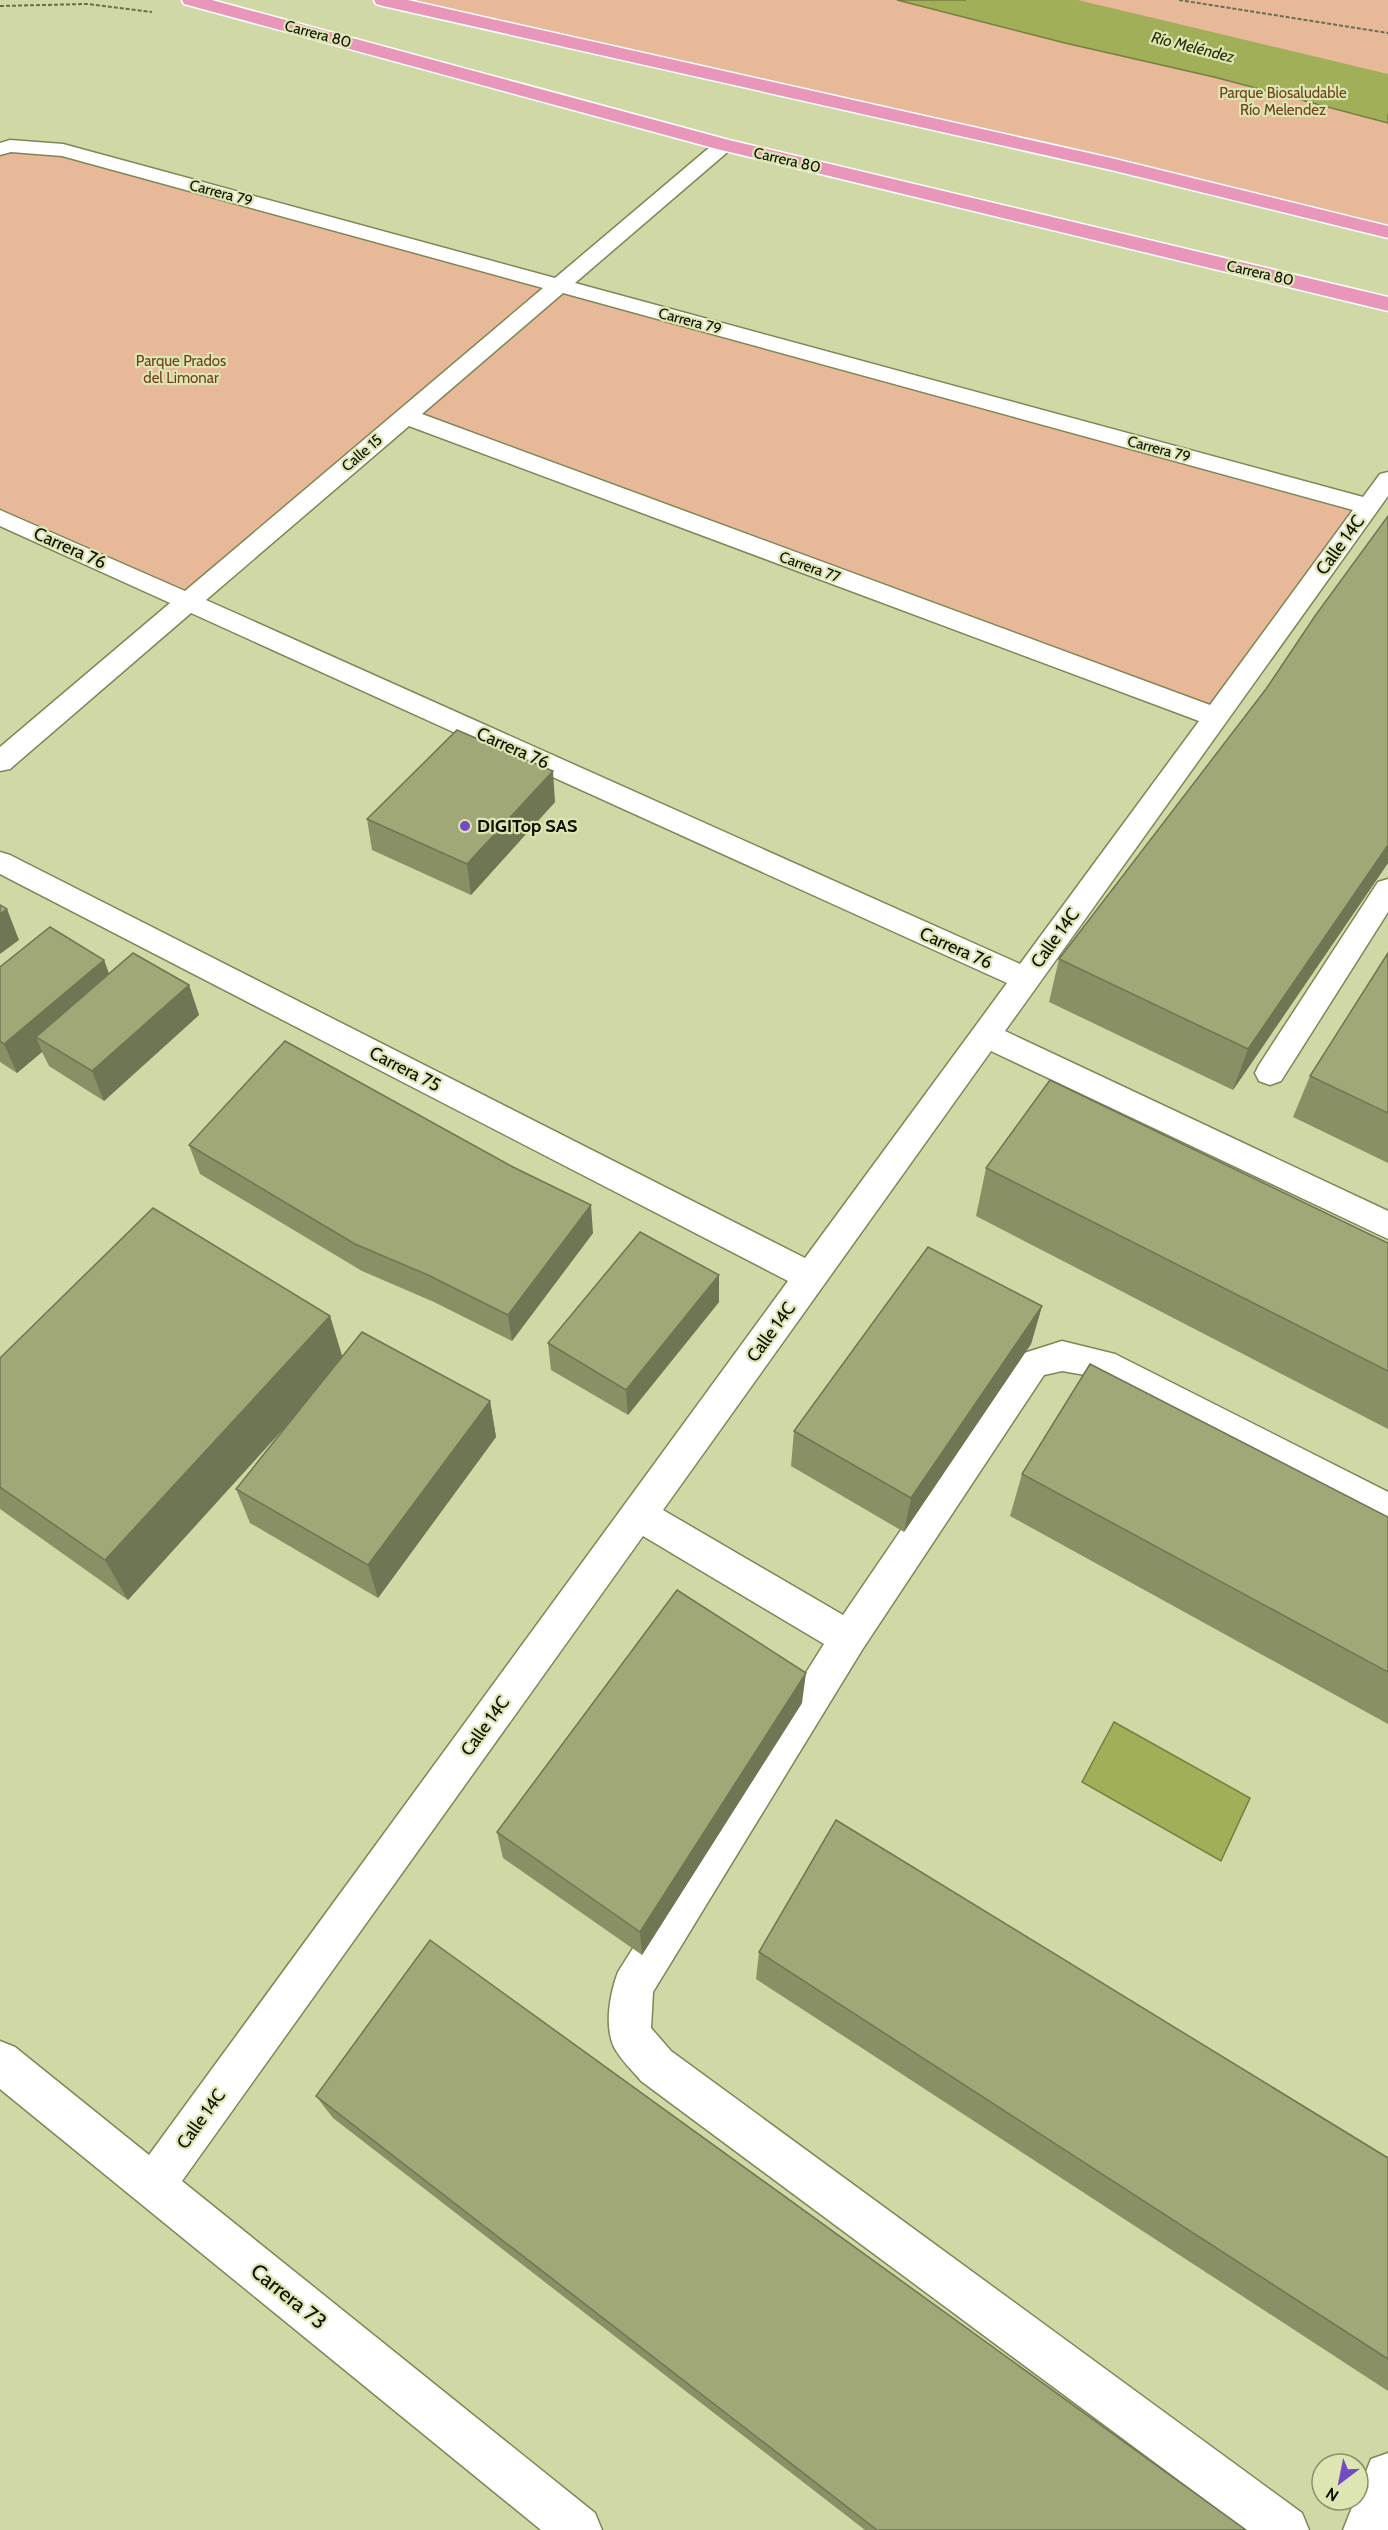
<svg xmlns="http://www.w3.org/2000/svg" width="1388" height="2530" font-family="Cabin,sans-serif">
<rect width="100%" height="100%" fill="#d0d9a5"/>
<path fill="#e8b999" d="M383 0H1388V232Z
M0 149 63 150 1368 506 1215 717 406 416 188 602 0 517Z"/>
<path fill="#a2af59" stroke="#757f3f" stroke-width="1.5" d="M897 0H974L1376 100 1388 103V123L1214 77 1065 43Z
M1114 1722 1250 1798 1221 1861 1082 1782Z"/>
<g fill="none" stroke-linecap="round" stroke-linejoin="round">
<path fill="#a2af59" fill-rule="evenodd" d="M966 0H1078L1388 74V114L976 13Z"/>
<defs>
<path id="minor" d="M724 139 731 141 734 145 731 149 575 283 1363 497 1380 474 1388 472V496L1005 1031 1388 1211V1239L991 1051 663 1510 843 1615 1021 1354 1062 1341 1115 1354 1388 1492V1526L1097 1377 1062 1371 1044 1375 862 1650 653 1992 651 2028 671 2051 1302 2513 1309 2530H1246L641 2081C632 2070 620 2059 614 2047 604 2026 610 1993 618 1972L824 1644 643 1536 182 2181 595 2513 602 2530H541L0 2089V2041L15 2047 149 2155 788 1281 0 874V852L10 855 805 1258 1007 983 191 613 10 769 0 771V747L170 603 0 526V510L185 591 543 288 62 156 11 152 0 155V143L10 140 63 144 555 278 717 141ZM563 293 1353 510 1210 705 422 414ZM409 426 1199 721 1020 964 206 600Z
M1388 879V912L1281 1081 1270 1085 1259 1081 1255 1073 1259 1065 1378 882Z
M1388 2453V2530H1343L1355 2500H1358V2492L1371 2459Z"/>
<path id="major" d="M182 0H212L729 140 1388 297V311L717 149 184 4Z
M374 0H408L1111 158 1388 226V238L1111 170 383 6 376 4Z"/>
</defs>
<use href="#minor" stroke="#7e8656" stroke-width="3"/>
<use href="#major" stroke="#fff" stroke-width="3"/>
<path stroke="#696e4e" stroke-width="2" stroke-dasharray="4 2" stroke-linecap="butt" d="M1179 0 1388 33
M0 6 87 4 152 12"/>
<use href="#minor" fill="#fff" fill-rule="evenodd"/>
<use href="#major" fill="#e897bb" fill-rule="evenodd"/>
</g>
<path fill="#899065" d="M555 802 471 895 372 850 367 819Z
M1388 863 1233 1090 1049 1002 1059 959Z
M1388 953V1163L1293 1117 1310 1076Z
M104 960 109 974 189 985 199 1015 104 1101 49 1066 42 1052 17 1073 0 1062V967Z
M189 1145 593 1233 512 1341 434 1302 362 1271 200 1174Z
M986 1168 1388 1243V1429L976 1216Z
M719 1275V1302L628 1415 551 1370 548 1343Z
M1042 1306 1031 1344 904 1532 791 1466 794 1431Z
M330 1316 342 1357 490 1401 496 1437 378 1598 250 1523 236 1489 294 1417 128 1600 0 1509V1358Z
M1022 1474 1388 1517V1724L1010 1516Z
M802 1703 642 1955 503 1858 497 1832Z
M759 1952 1388 2158V2391L756 1979Z
M316 2096 1246 2530H865L333 2118Z"/>
<path fill="#6f7653" d="M553 771 555 802 471 895 467 864Z
M1388 845V863L1233 1090 1248 1049Z
M7 909 19 940 0 954V914Z
M104 960 115 991 36 1037 42 1052 17 1073 4 1044Z
M189 985 199 1015 104 1101 92 1071Z
M591 1205 593 1233 512 1341 508 1315Z
M719 1275V1302L628 1415 626 1390Z
M1042 1306 1031 1344 904 1532 911 1498Z
M330 1316 344 1362 128 1600 105 1560Z
M490 1401 496 1437 378 1598 368 1565Z
M806 1673 802 1703 642 1955 640 1932Z"/>
<path fill="#9fa876" stroke="#6f7653" stroke-width="1.5" d="M1388 516V845L1248 1049 1059 959 1266 689 1315 616Z
M457 730 553 771 467 864 367 819Z
M0 905 7 909 0 914Z
M50 927 104 960 4 1044 0 1041V967Z
M133 953 189 985 92 1071 36 1037Z
M1388 953V1113L1310 1076Z
M285 1041 513 1167 591 1205 508 1315 428 1275 355 1244 189 1145Z
M1050 1080 1388 1243V1371L986 1168Z
M153 1208 330 1316 105 1560 0 1487V1358Z
M640 1232 719 1275 626 1390 548 1343Z
M928 1247 1042 1306 911 1498 794 1431Z
M362 1332 490 1401 368 1565 236 1489Z
M1090 1364 1388 1517V1672L1022 1474Z
M677 1590 806 1673 640 1932 497 1832Z
M836 1820 1388 2158V2359L759 1952Z
M430 1940 1246 2530H877L316 2096Z"/>
<circle fill="#754bc3" stroke="#dde6b2" stroke-width="2" cx="465" cy="826" r="6"/>
<g text-anchor="middle" dominant-baseline="central" stroke-width="4.5" stroke-linejoin="round" paint-order="stroke">
<g font-size="15" fill="#0d0f01" stroke="#dde6b2">
<text transform="translate(318 34) rotate(15)">Carrera 80</text>
<text transform="translate(787 160) rotate(13)">Carrera 80</text>
<text transform="translate(221 193) rotate(15)">Carrera 79</text>
<text transform="translate(1260 273) rotate(13)">Carrera 80</text>
<text transform="translate(690 321) rotate(15)">Carrera 79</text>
<text transform="translate(1159 449) rotate(15)">Carrera 79</text>
<text transform="translate(362 453) rotate(-41)">Calle 15</text>
<text transform="translate(810 567) rotate(20)">Carrera 77</text>
</g>
<g font-size="15" fill="#704019" stroke="#dde6b2">
<text x="1283" y="93">Parque Biosaludable<tspan x="1283" dy="17">Río Melendez</tspan></text>
<text x="181" y="361">Parque Prados<tspan x="181" dy="17">del Limonar</tspan></text>
</g>
<g font-size="16" font-style="italic" fill="#292d07" stroke="#dde6b2">
<text transform="translate(1193 47) rotate(14)">Río Meléndez</text>
</g>
<g font-size="18" fill="#0d0f01" stroke="#dde6b2">
<text transform="translate(1340 545) rotate(-54)">Calle 14C</text>
<text transform="translate(70 548) rotate(24)">Carrera 76</text>
<text transform="translate(513 748) rotate(24)">Carrera 76</text>
<text transform="translate(1055 938) rotate(-54)">Calle 14C</text>
<text transform="translate(956 948) rotate(24)">Carrera 76</text>
<text transform="translate(405 1069) rotate(27)">Carrera 75</text>
<text transform="translate(771 1332) rotate(-54)">Calle 14C</text>
<text transform="translate(485 1726) rotate(-54)">Calle 14C</text>
<text transform="translate(201 2119) rotate(-54)">Calle 14C</text>
</g>
<g font-size="18" font-weight="bold" fill="#0d0f01" stroke="#dde6b2" text-anchor="start">
<text x="477" y="826">DIGITop SAS</text>
</g>
<g font-size="21" fill="#0d0f01" stroke="#dde6b2">
<text transform="translate(289 2296) rotate(39)">Carrera 73</text>
</g>
</g>
<g transform="translate(1340 2482) rotate(212)"><circle r="28" fill="#dde6b2" stroke="#8a906b" stroke-width="1.5"/>
<path d="M0-4.5L10 22L0 15L-10 22Z" fill="#754bc3"/>
<text y="-9" font-size="16" font-weight="bold" text-anchor="middle" fill="#0d0f01">N</text>
</g>
</svg>
